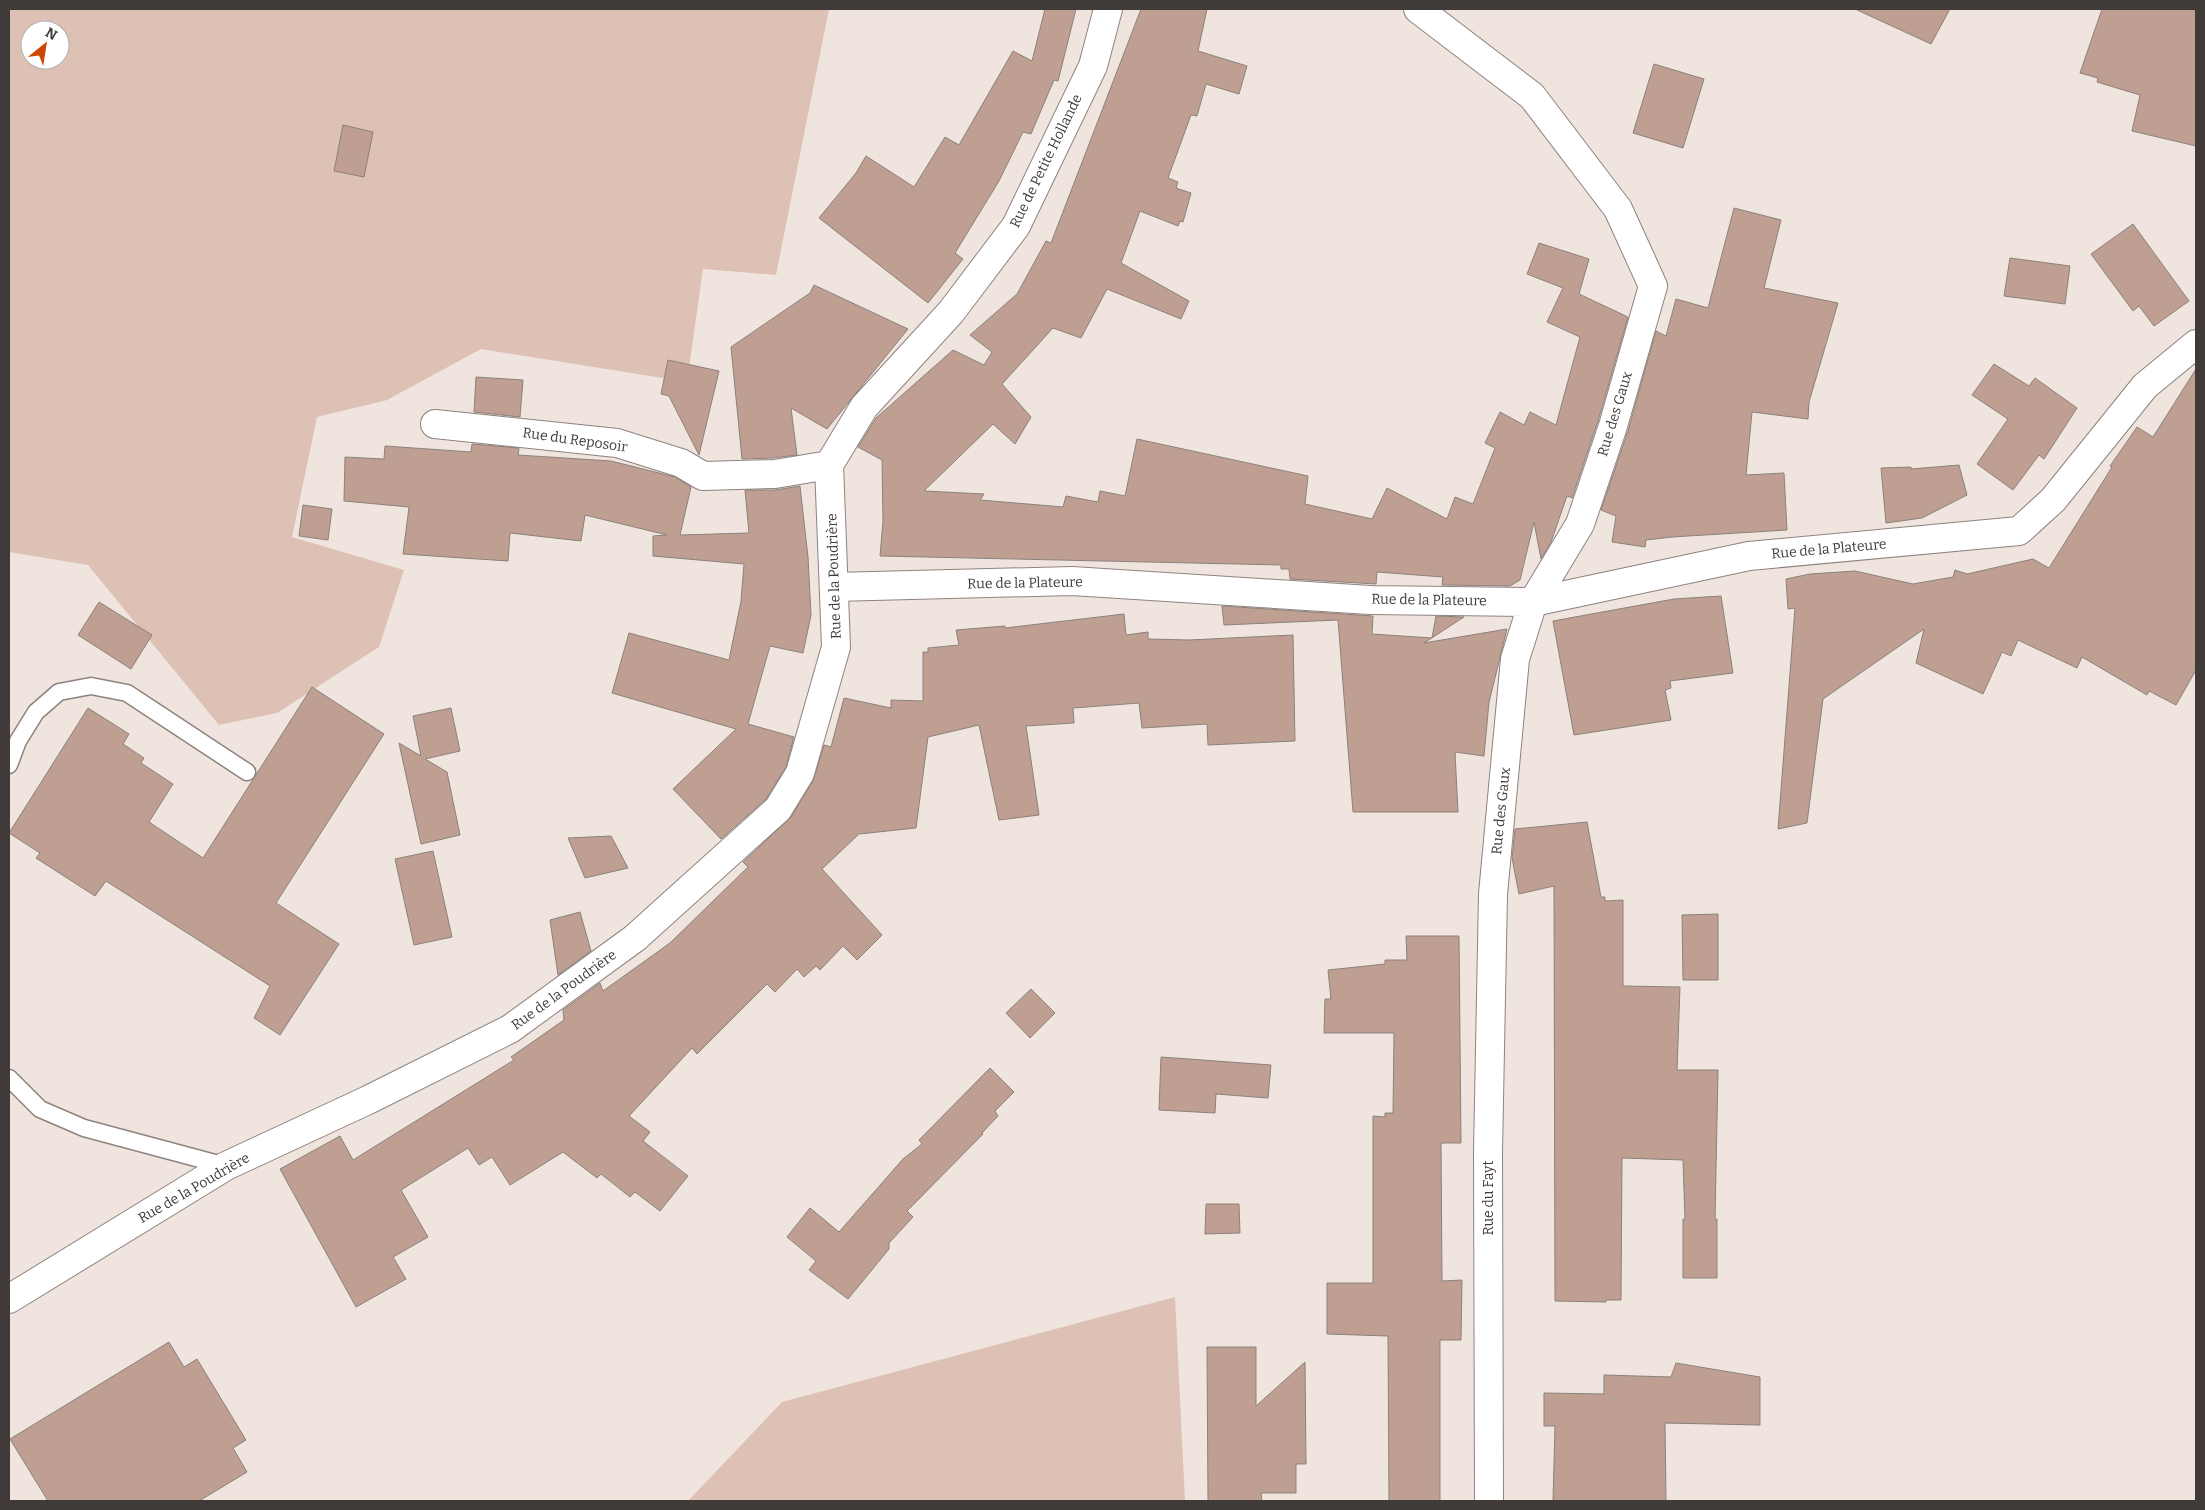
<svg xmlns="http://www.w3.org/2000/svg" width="2205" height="1510" font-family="Bitter,serif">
<rect width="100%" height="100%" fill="#f0e4de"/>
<path fill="#ddc1b5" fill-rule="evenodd" d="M9 9H829L776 275 703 269 687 382 481 349 387 400 317 417 292 537 404 570 379 647 277 713 219 725 88 565 9 552ZM30 30H60V60H30Z
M1175 1297 1185 1501H688L782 1402Z"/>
<path fill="#bf9f91" stroke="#8b817c" d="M1045 9H1076L1058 81 1054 80 1031 134 1023 132 999 181 955 253 963 259 928 303 819 218 856 173 866 156 914 187 945 137 959 145 1013 51 1032 61Z
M1141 9H1207L1198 51 1247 66 1239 94 1206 84 1197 116 1191 115 1168 178 1178 182 1176 188 1191 193 1183 222 1180 221 1178 226 1140 211 1121 263 1189 301 1181 319 1107 289 1081 338 1053 328 1002 384 1031 417 1015 444 993 424 924 491 984 494 980 500 1063 507 1066 496 1098 502 1100 491 1125 496 1137 439 1308 476 1305 504 1372 519 1387 488 1447 519 1455 497 1473 504 1495 448 1485 443 1500 412 1524 425 1530 412 1556 425 1580 337 1547 322 1563 288 1527 274 1539 243 1589 259 1579 294 1628 317 1598 421 1572 498 1567 496 1551 542 1541 559 1534 522 1520 580 1510 586 1442 585 1443 577 1377 572 1376 584 1290 579 1289 569H1281V565L880 556 883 521 882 460 858 447 876 418 953 350 984 365 992 352 970 335 1017 294 1046 241 1051 243Z
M1855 9H1950L1931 44Z
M2102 9H2196V146L2132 131 2140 95 2097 82 2098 78 2080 73Z
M1654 64 1704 79 1683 148 1633 133Z
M343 125 373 132 364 177 334 171Z
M1734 208 1781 220 1764 288 1838 303 1809 402 1808 419 1752 412 1746 475 1784 473 1787 530 1672 537 1646 540 1645 547 1612 542 1616 516 1601 510 1628 431 1656 331 1666 336 1676 299 1708 308Z
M2133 224 2189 301 2154 326 2139 306 2133 311 2091 254Z
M2010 258 2070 266 2065 304 2004 296Z
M814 285 908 329 827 429 791 408 797 455 773 458 742 459 731 347 810 293Z
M668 360 719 371 699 455 669 396 661 394Z
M1994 364 2029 386 2035 378 2077 408 2044 459 2039 455 2013 490 1977 464 2008 419 1972 395Z
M2196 369V670L2176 705 2149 691 2147 695 2082 657 2077 668 2018 640 2011 656 2002 652 1983 694 1916 663 1924 629 1823 699 1807 823 1778 829 1795 608 1788 609 1786 579 1810 574 1855 571 1913 584 1953 577 1955 570 1967 574 2033 559 2049 568 2112 467 2110 466 2137 427 2153 437Z
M476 377 523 380 520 417 474 412Z
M472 444 519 448 518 455 611 461 675 477 691 487 680 535 749 533 745 490H775L800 486 808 557 811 615 803 653 770 646 748 724 794 737 786 767 766 799 721 839 673 789 736 729 612 693 629 633 729 660 741 601 744 564 653 556V536L667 535 585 515 581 541 510 533 508 561 403 554 409 507 344 501 345 457 384 459 385 446 471 452Z
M1959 465 1967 495 1922 518 1886 523 1881 468 1911 467V469Z
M303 505 332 509 328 540 299 536Z
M1721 596 1733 673 1670 681 1671 688 1665 690 1671 720 1574 735 1553 621 1674 599Z
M99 602 152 635 131 669 78 635Z
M1222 606 1373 616 1372 634 1432 638 1436 616 1464 617 1424 643 1507 629 1489 702 1484 756 1455 752 1458 812H1353L1338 620 1224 625Z
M1124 614 1126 635 1148 632V639L1189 640 1293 635 1295 741 1208 745 1207 724 1142 728 1139 703 1073 708 1074 723 1026 726 1039 815 999 820 979 725 928 737 916 828 859 834 822 869 882 935 857 960 843 946 820 970 816 966 804 977 797 969 775 992 767 984 697 1054 692 1048 629 1116 650 1132 643 1141 688 1176 660 1211 635 1192 630 1197 601 1174 597 1178 563 1152 510 1185 492 1157 479 1165 468 1148 401 1190 428 1237 393 1257 406 1279 356 1307 280 1169 340 1136 353 1160 514 1060 511 1057 564 1020 563 1010 600 983 603 991 670 943 748 867 743 862 791 817 813 781 824 745 831 747 844 698 891 708V700L923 701V652H928V648L959 645 956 630 1005 626V628Z
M312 687 384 734 276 903 339 944 280 1035 254 1018 270 986 106 881 95 896 36 858 40 853 9 833 88 708 129 734 123 744 144 758 141 763 173 784 149 822 203 858Z
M451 708 460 751 425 759 447 772 460 835 421 844 399 743 421 756 413 716Z
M1587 822 1601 897H1605V901L1623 900V986L1680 987 1677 1070H1718L1715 1219H1717V1278H1683V1219H1685L1683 1160 1622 1158 1621 1300H1606V1302L1555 1301 1554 886 1519 894 1512 858 1515 829Z
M611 836 628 868 585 878 568 838Z
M433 851 452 937 414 945 395 859Z
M580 912 591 951 558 975 550 920Z
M1718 914V980H1683L1682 915Z
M1406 936H1459L1461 1143H1441L1442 1281 1462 1280 1461 1340H1440V1501H1389L1388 1336 1327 1334V1283H1373V1116L1385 1117V1113H1393L1394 1033H1324L1325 999H1331L1328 970 1385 964V960H1407Z
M1031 989 1055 1013 1030 1038 1006 1013Z
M1161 1057 1271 1065 1268 1098 1216 1094 1215 1113 1159 1110Z
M990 1068 1014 1092 995 1111 998 1116 982 1133 983 1134 907 1211 913 1217 889 1243V1249L848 1299 809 1270 816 1261 787 1237 810 1208 839 1232 903 1159 922 1144 919 1140Z
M1206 1204H1239L1240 1233 1205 1234Z
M169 1342 184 1367 197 1359 246 1440 233 1448 247 1472 199 1501H48L10 1439Z
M1207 1347H1256V1406L1305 1362 1306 1464H1296V1493H1261L1262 1501H1208Z
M1676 1363 1760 1377V1425L1665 1423 1666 1501H1553L1555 1426H1544V1393L1604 1394V1375L1671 1377Z"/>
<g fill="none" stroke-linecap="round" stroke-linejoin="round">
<defs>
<path id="service" d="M9 765 18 741 36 712 59 692 91 686 127 693 247 772
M9 1078 40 1109 84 1128 226 1166"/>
<path id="minor" d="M1418 9 1532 96 1618 209 1653 286 1613 426 1580 524 1533 602 1515 659 1493 894 1488 1152 1489 1501
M435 424 617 443 681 463 703 476 775 474 829 465
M829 465 864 407 951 312 1016 226 1093 66 1108 9
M834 587 1072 581 1370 600 1533 602 1749 556 2019 531 2053 500 2145 386 2196 344
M9 1299 226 1166 368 1100 510 1029 635 938 778 809 800 773 836 647 829 465"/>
</defs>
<use href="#service" stroke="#8e837e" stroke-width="19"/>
<use href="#minor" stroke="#8e837e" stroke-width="30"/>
<use href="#service" stroke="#fff" stroke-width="16"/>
<use href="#minor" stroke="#fff" stroke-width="28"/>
</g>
<g text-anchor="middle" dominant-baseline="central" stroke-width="4.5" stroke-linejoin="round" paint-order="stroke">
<g font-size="14" fill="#403b39" stroke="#fff">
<text transform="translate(1046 161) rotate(-64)">Rue de Petite Hollande</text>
<text transform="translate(1615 414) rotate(-73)">Rue des Gaux</text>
<text transform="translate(575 440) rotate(8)">Rue du Reposoir</text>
<text transform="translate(1829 549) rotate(-5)">Rue de la Plateure</text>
<text transform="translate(834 576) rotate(-92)">Rue de la Poudrière</text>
<text transform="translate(1025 583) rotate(-1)">Rue de la Plateure</text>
<text transform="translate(1429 600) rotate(1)">Rue de la Plateure</text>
<text transform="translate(1501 811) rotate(-84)">Rue des Gaux</text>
<text transform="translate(564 990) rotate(-36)">Rue de la Poudrière</text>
<text transform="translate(194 1188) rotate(-30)">Rue de la Poudrière</text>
<text transform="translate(1488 1198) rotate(-90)">Rue du Fayt</text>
</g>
</g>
<rect width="2205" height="1510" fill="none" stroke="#403b39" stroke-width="20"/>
<g transform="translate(45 45) rotate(30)"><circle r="24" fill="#ffffff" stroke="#b3b1b0"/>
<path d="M0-4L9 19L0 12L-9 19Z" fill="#cc4702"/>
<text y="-8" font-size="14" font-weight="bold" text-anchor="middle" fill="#403b39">N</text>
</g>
</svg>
